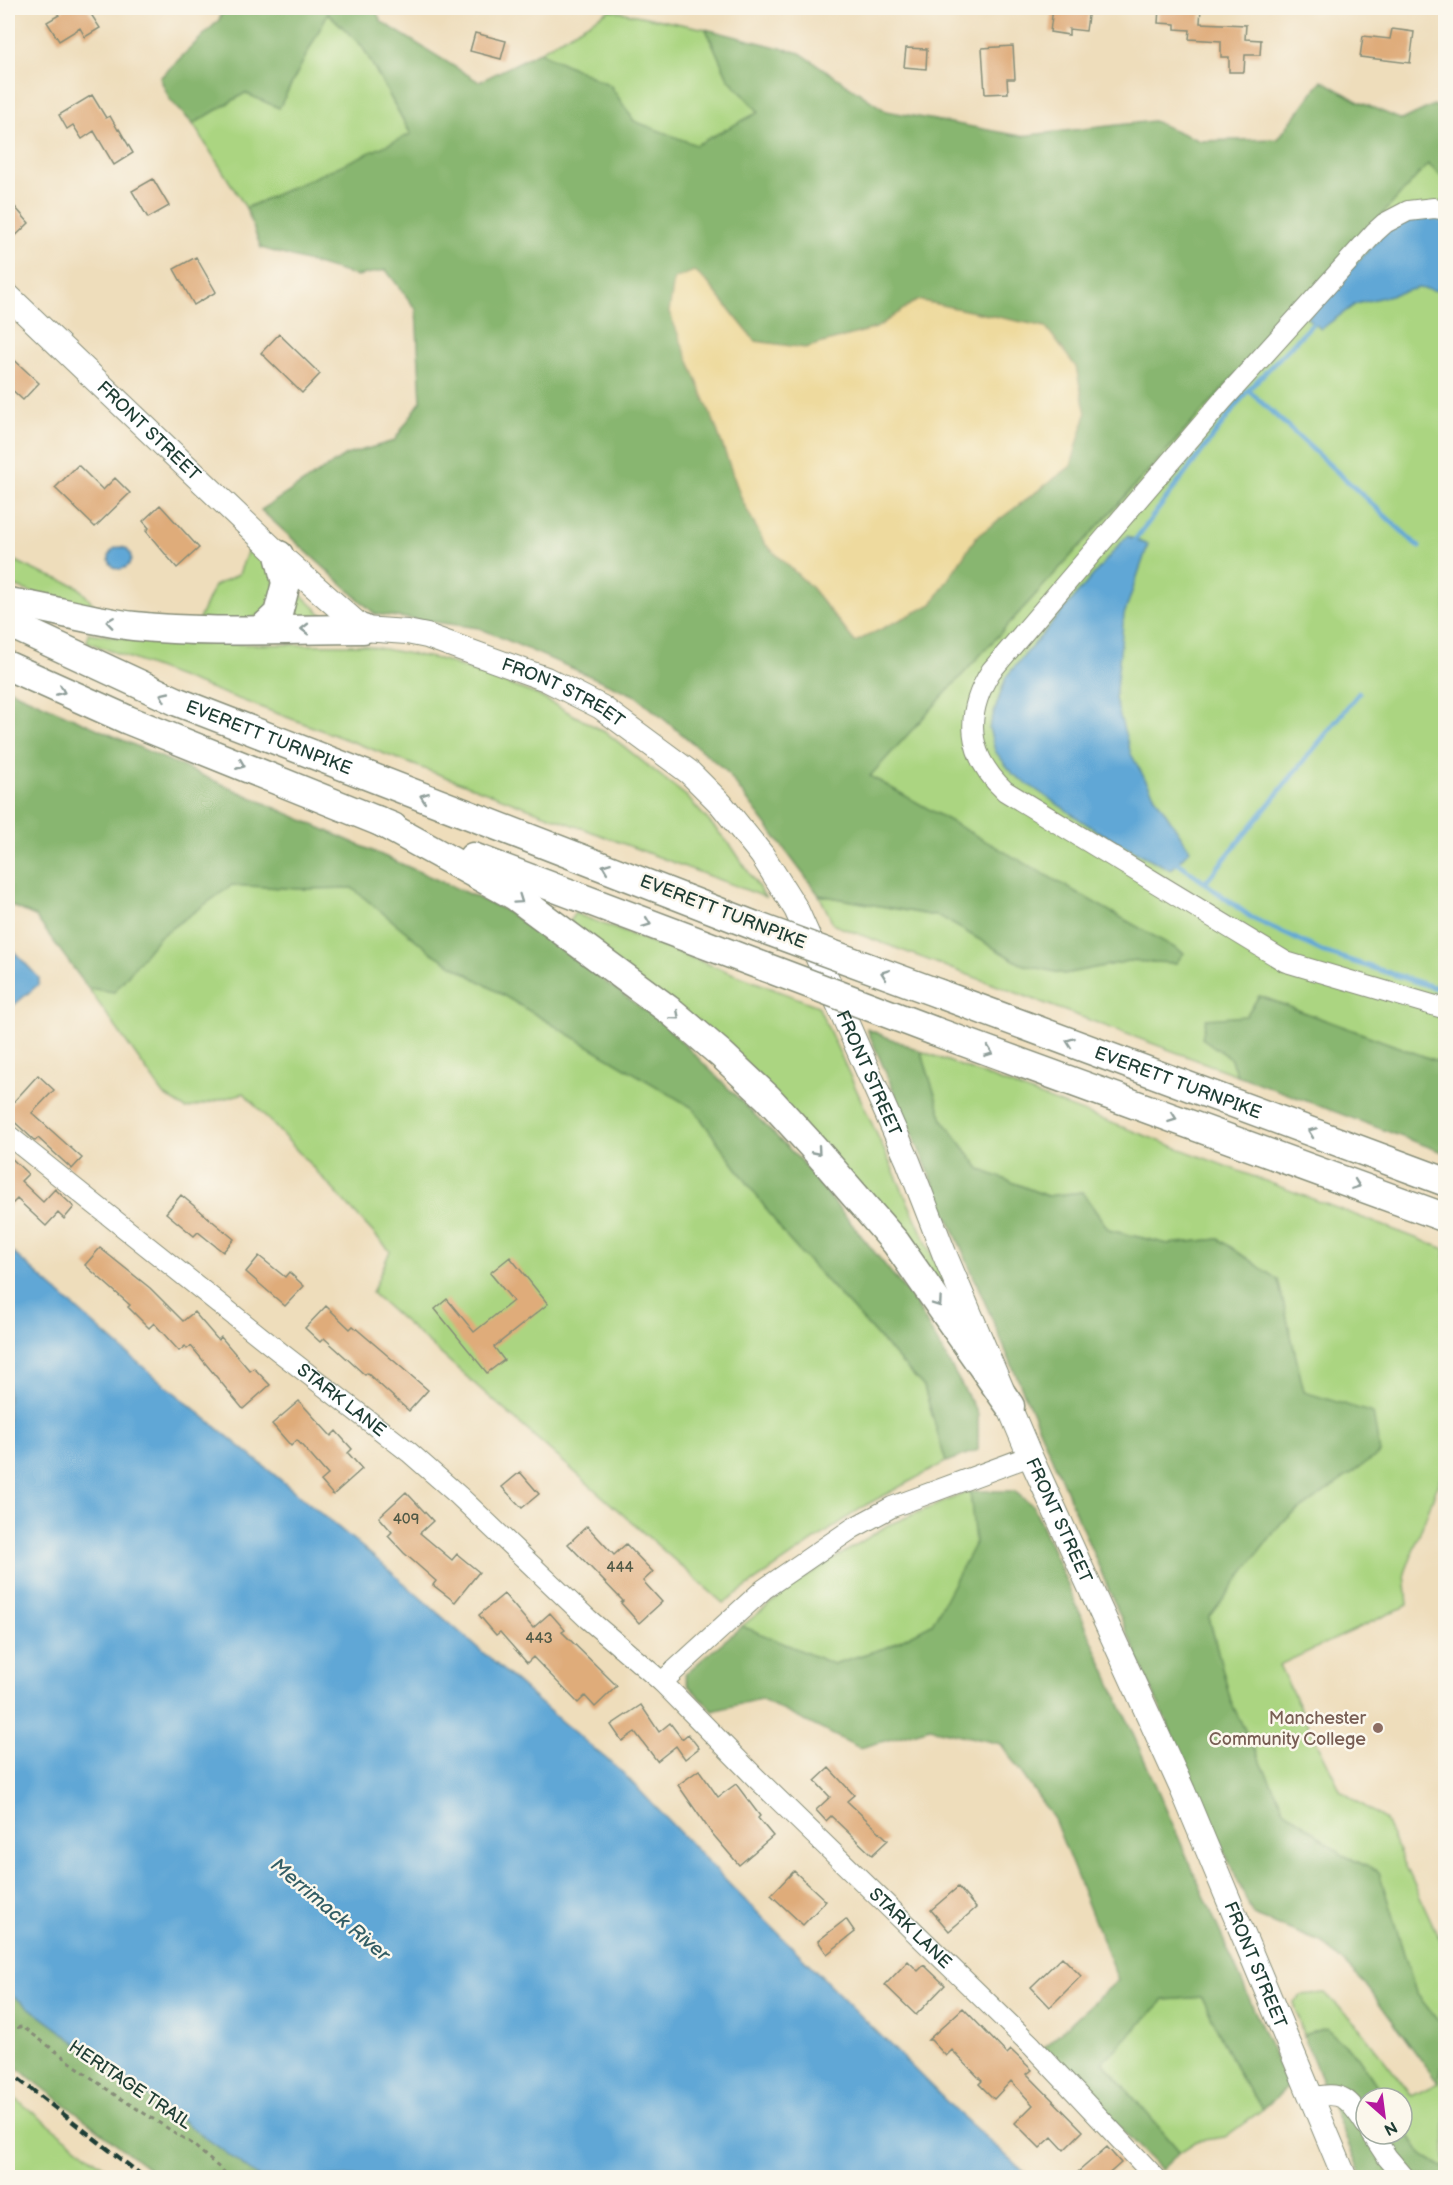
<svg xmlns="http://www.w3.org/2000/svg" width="1453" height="2185" font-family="'Balsamiq Sans',sans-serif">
<rect width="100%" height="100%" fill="#fbf7ec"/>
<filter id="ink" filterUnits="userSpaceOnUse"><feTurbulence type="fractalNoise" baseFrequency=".0167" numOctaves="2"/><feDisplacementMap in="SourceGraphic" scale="12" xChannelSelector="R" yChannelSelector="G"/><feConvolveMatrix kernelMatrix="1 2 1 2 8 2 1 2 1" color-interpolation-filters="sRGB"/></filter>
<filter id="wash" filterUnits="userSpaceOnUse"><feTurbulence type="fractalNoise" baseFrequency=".008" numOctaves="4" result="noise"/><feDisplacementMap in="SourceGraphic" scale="24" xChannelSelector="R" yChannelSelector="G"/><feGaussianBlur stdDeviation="1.35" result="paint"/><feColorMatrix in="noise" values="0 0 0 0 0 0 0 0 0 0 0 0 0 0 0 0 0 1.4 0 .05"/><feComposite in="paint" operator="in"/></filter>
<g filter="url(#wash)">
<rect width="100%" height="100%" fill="#edb"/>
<path fill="#abd581" stroke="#65895a" stroke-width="1.5" d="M610 10 706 29 728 78 759 112 696 146 634 121 610 85 539 52Z
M328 13 362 46 411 135 246 208 193 124 245 93 279 108Z
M1428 164 1446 180 1445 1064 1260 996 1246 1016 1202 1038 1230 1058 1237 1075 834 925 819 895 941 917 1021 964 1064 974 1129 961 1176 963 1183 953 870 776Z
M249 547 272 569 275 588 265 611 247 622 199 619 214 586 239 574Z
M8 557 36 571 77 586 97 608 45 597 8 584Z
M297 591 329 621 283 623Z
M88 633 167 644 362 645 443 660 537 695 608 734 686 796 732 847 765 897 87 642Z
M232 885 300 889 352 888 432 953 693 1108 788 1239 924 1387 946 1462 866 1505 723 1603 372 1293 390 1251 244 1093 186 1109 164 1095 88 988 114 992 159 937Z
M574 913 818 1006 955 1305 908 1245 570 922Z
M921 1051 1445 1249V1465L1405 1573 1408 1605 1279 1665 1341 1791 1384 1819 1445 1951V2030L1416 1993 1379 1872 1343 1855 1284 1809 1231 1702 1209 1617 1281 1523 1380 1453 1304 1392 1278 1280 1219 1239 1168 1244 1109 1230 1082 1192 1047 1196 981 1170 943 1120Z
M970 1491 976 1543 932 1624 888 1647 833 1664 742 1626 802 1579 888 1525Z
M1325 1993 1357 2025 1412 2096 1438 2083 1445 2053V2169L1421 2154 1402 2125V2098H1385L1358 2057 1326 2028 1303 2035 1294 2002 1301 1995Z
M1202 1997 1242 2081 1263 2109 1225 2137 1197 2141 1180 2152 1102 2062 1164 2000Z
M8 2093 117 2177H8Z"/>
<path fill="#88b66f" stroke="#547a52" stroke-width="1.5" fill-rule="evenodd" d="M223 8H374L382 22 479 82 539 52 610 85 634 121 696 145 759 112 728 78 706 29 800 53 886 111 1021 136 1153 121 1200 141 1278 139 1322 80 1357 101 1402 120 1434 105 1445 114V180L1428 164 870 776 1184 953 1176 963 1129 961 1064 974 1021 964 941 917 819 895 725 770 636 696 479 628 375 614 261 510 346 455 394 441 421 401 416 309 386 270 357 276 261 248 246 208 411 134 362 46 328 13 279 108 245 93 193 124 170 100 160 78 219 20ZM708 283 755 341 805 348 876 328 917 300 1046 327 1071 466 976 537 932 604 855 642 811 587 765 544 742 500 717 430Z
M8 689 505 910 664 1024 800 1160 914 1301 978 1414V1450L946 1462 924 1387 788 1239 693 1108 432 953 352 888 300 889 232 885 159 937 114 992 88 988 35 916 8 904Z
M1259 996 1445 1064V1153L1237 1075 1230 1058 1202 1038 1206 1019 1246 1016Z
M867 1029 921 1051 943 1120 981 1170 1047 1196 1082 1192 1109 1230 1168 1244 1219 1239 1278 1280 1304 1392 1373 1413 1380 1453 1281 1523 1209 1618 1231 1702 1284 1809 1343 1855 1379 1872 1416 1993 1445 2030V2053L1438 2083 1366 1985 1323 1943 1253 1915 1149 1683Z
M970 1491H1014L1033 1506 1288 2087 1263 2109 1242 2081 1202 1997 1164 2000 1103 2062 1180 2152 1161 2170 1043 2048 1118 1980 1054 1819 1001 1744 930 1728 860 1748 760 1699 713 1711 688 1685 685 1674 742 1626 833 1664 888 1647 932 1624 975 1543Z
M8 1992 259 2177H160L8 2061Z
M1326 2028 1358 2057 1385 2098H1366V2134H1402V2125L1421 2154 1445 2169V2177H1362L1303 2035Z"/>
<path fill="#eeda9e" stroke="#868c69" stroke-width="1.5" d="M694 271 708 283 755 341 805 348 876 328 917 300 1046 327 1076 367 1086 414 1071 466 976 537 932 604 855 642 811 587 765 544 742 500 717 430 669 312 674 279Z"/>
<path fill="#60a7d6" stroke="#407285" stroke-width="1.5" d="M1432 217 1445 219V292L1418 288 1356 304 1321 329 1307 318 1383 234 1406 221Z
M1127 536 1148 545 1124 615 1115 699 1131 754 1156 798 1190 850 1171 870 1097 831 1013 774 995 751 989 728 1006 677Z
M109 558a11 11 0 1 1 22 0a11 11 0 1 1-22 0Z
M8 945 39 978V984L14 1005 8 1004Z
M8 1248 124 1351 373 1556 562 1722 622 1772 732 1887 955 2110 1030 2177H259L8 1992Z"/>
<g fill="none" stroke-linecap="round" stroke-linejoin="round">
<path stroke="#60a7d6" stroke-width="5" d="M1248 390 1419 547
M1132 544 1248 390 1318 318
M1174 860 1252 918 1326 953 1446 991
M1205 883 1359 693"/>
</g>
<g id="blocks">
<path fill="#dfac7a" d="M66 8H87L100 28 85 37 80 28 59 41 47 22 59 15 57 13Z
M1053 8H1089L1086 31 1069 29V35L1050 32Z
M1159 8H1201L1200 23 1246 25 1245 39 1261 40 1260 55H1245L1244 72H1229V57H1221V41L1189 39 1190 30 1175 29V24L1158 23Z
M1392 29 1414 32 1410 63 1360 57 1363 36 1390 39Z
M475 33 506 41 501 59 470 51Z
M1013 46 1015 79H1007L1008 93 985 94 982 48Z
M906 48 927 49 926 69 904 67Z
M92 95 106 118 110 116 118 130 119 129 133 153 114 165 94 131 82 139 73 125 67 129 59 115Z
M153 179 169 206 148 218 132 191Z
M8 199 29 223 8 243Z
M196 257 216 292 194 305 174 269Z
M279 334 320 374 302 393 261 353Z
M8 354 39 383 23 400 8 386Z
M78 465 103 490 115 478 130 493 95 527 55 488Z
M160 505 199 548 177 568 146 531 149 528 143 521Z
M38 1075 54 1090 32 1113 82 1158 72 1169 38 1138 35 1141 8 1116V1108Z
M8 1155 28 1174 21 1181 43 1202 55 1189 74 1207 64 1219 58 1213 46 1226 17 1199 8 1208Z
M181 1195 234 1239 223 1252 198 1232 194 1236 166 1213Z
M100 1248 150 1288 183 1321 194 1312 218 1340 221 1337 250 1371 254 1368 270 1385 243 1409 191 1346 187 1349 185 1346 179 1351 154 1323 149 1328 128 1307 130 1305 85 1265Z
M259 1256 285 1277 289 1272 304 1286 285 1306 246 1272Z
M510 1257 548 1304 494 1347 504 1360 487 1373 435 1309 447 1299 474 1332 513 1301 490 1273Z
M326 1306 350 1329 353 1326 428 1390 409 1411 367 1373 365 1375 324 1338 320 1342 305 1328Z
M299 1401 331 1436 336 1431 352 1449 348 1453 362 1469 333 1495 321 1481 328 1475 297 1440 291 1446 272 1424Z
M520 1472 539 1494 522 1508 502 1487Z
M406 1492 433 1521 420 1533 452 1560 457 1554 479 1572 455 1602 433 1585 436 1581 404 1553 388 1536 392 1532 379 1517Z
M587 1526 614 1555 626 1544 653 1572 643 1581 662 1602 639 1623 621 1603 623 1601 568 1544Z
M504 1594 533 1628 550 1613 565 1630 562 1632 617 1686 595 1707 585 1696 578 1703 533 1657 527 1663 500 1632 496 1635 479 1615Z
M641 1705 659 1732 670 1723 682 1739 688 1734 699 1748 685 1759 676 1746 657 1761 635 1732 622 1741 611 1725Z
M829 1768 854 1795 847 1801 888 1840 872 1855 831 1816 826 1821 816 1810 830 1797 815 1781Z
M699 1770 718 1797 736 1784 760 1816 758 1818 773 1836 739 1865 710 1831 678 1785Z
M794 1871 826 1901 803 1925 771 1895Z
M958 1887 976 1908 949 1931 931 1910Z
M846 1919 855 1932 827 1954 818 1941Z
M1062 1957 1081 1976 1050 2007 1031 1987Z
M908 1961 918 1971 924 1965 945 1985 916 2015 885 1985Z
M963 2008 1007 2054 1011 2050 1032 2070 1027 2074 1083 2131 1064 2150 1052 2137 1040 2148 1015 2123 1033 2105 1011 2081 994 2099 979 2084 982 2081 952 2050 946 2056 931 2040H928Z
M1107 2147 1121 2163 1104 2178H1071Z"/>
</g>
</g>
<g filter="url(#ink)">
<use href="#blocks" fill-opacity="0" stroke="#868d78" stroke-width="1.5"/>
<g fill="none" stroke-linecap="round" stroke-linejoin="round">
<defs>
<g id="minor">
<path d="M1446 210 1434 208 1408 211 1385 223 1375 232 1223 400 991 671C964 714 967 756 1005 791L1286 962 1446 1009"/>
<path id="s1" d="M8 1135 281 1353 409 1452 458 1495 588 1619 662 1682 756 1778 1032 2046 1156 2178"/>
<path d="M662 1682 764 1589 853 1528 892 1507 1030 1456"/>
<path d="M1313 2098C1343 2089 1350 2101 1366 2125"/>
<path d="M1372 2134 1387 2157 1405 2178"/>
</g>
<g id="major">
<path id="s2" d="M8 296 279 555 363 629 407 632 427 636 546 679 601 707 689 772 721 804 762 855 796 909 908 1161 944 1253 1030 1456 1183 1791 1345 2178"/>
</g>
<g id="highway">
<path d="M8 602C50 608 91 621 134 626 210 634 287 629 363 629"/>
<path id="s3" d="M8 623 178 702 758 927"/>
<path d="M261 630 278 614 286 583 279 555"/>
<path d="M8 666 128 720 393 827"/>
<path d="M377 820 515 896 673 1013 721 1054 768 1098 812 1146 896 1243 1010 1406"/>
<path d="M473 857 765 967"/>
<path id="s4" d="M940 994 1446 1182"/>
<path d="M934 1031 1446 1218"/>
</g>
</defs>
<use href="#minor" stroke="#868d78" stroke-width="22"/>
<use href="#major" stroke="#868d78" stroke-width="26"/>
<use href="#highway" stroke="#868d78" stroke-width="31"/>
<path stroke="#868d78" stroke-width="3" stroke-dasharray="4.5 4.5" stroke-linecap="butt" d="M8 2028 23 2027 112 2093 191 2143 231 2178"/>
<use href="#minor" stroke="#fff" stroke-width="20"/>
<use href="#major" stroke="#fff" stroke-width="24"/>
<use href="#highway" stroke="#fff" stroke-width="28"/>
<path stroke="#1f3d34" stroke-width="4.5" stroke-dasharray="9 4.5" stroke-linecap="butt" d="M8 2071 145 2178"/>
<defs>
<path id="highway-bridge" d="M758 927 940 994
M765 967 934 1031"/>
</defs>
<use href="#highway-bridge" stroke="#868d78" stroke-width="31" stroke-linecap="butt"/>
<use href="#highway-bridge" stroke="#fff" stroke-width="28"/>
</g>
<defs><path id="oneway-chevron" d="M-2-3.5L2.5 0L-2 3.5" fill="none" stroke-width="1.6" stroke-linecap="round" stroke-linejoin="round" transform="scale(1.5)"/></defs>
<g stroke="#8f9e9a">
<use href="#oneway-chevron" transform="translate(110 622) rotate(-172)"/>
<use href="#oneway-chevron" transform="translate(305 629) rotate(180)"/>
<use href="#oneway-chevron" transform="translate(61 691) rotate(23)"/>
<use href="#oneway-chevron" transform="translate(164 696) rotate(-155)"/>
<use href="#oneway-chevron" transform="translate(241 765) rotate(22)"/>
<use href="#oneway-chevron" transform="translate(424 797) rotate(-159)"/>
<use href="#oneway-chevron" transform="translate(606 867) rotate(-159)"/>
<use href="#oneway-chevron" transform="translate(519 900) rotate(35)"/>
<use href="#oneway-chevron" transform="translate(647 923) rotate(21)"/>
<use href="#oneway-chevron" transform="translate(885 974) rotate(-160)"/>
<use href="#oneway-chevron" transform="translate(676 1016) rotate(40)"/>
<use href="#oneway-chevron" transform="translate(1070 1042) rotate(-160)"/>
<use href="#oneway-chevron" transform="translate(989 1052) rotate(20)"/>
<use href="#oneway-chevron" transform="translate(1173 1118) rotate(20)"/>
<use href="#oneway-chevron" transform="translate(1312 1132) rotate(-160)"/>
<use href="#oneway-chevron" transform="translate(817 1151) rotate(49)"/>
<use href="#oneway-chevron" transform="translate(1356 1185) rotate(20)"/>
<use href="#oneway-chevron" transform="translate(938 1303) rotate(55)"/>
</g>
</g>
<circle fill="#8d6e63" stroke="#fbf7ec" stroke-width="2" cx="1378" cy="1728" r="6"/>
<g text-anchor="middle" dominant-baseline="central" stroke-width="5" stroke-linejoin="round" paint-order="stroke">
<g font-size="15" fill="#4f5946">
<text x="406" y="1519">409</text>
<text x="620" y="1567">444</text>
<text x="539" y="1638">443</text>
</g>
<g font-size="18" fill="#1f3d34" stroke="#fbf7ec">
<text stroke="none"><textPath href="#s2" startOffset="195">FRONT STREET</textPath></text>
<text stroke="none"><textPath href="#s2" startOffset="699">FRONT STREET</textPath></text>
<text stroke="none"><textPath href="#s3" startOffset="285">EVERETT TURNPIKE</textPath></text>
<text transform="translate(723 912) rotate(21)">EVERETT TURNPIKE</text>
<text stroke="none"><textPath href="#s2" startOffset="1203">FRONT STREET</textPath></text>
<text stroke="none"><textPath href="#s4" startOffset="254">EVERETT TURNPIKE</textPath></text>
<text stroke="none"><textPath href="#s1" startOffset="426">STARK LANE</textPath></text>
<text stroke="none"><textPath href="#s2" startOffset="1689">FRONT STREET</textPath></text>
<text stroke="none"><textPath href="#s1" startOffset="1203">STARK LANE</textPath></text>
<text stroke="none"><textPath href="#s2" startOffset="2175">FRONT STREET</textPath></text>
<text transform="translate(130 2085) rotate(34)">HERITAGE TRAIL</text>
</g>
<g font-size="18" fill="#785e54" stroke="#fbf7ec" text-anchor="end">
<text x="1366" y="1718">Manchester<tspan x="1366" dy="21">Community College</tspan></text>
</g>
<g font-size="20" font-style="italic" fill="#325d65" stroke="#fbf7ec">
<text transform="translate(330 1910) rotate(40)">Merrimack River</text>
</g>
</g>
<rect width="1453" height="2185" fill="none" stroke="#fbf7ec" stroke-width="30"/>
<g transform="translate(1384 2116) rotate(152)"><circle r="28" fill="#fbf7ec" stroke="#a3ada2" stroke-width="1.5"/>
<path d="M0-4.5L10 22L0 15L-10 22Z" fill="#b5179e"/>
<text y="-9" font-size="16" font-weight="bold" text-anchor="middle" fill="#1f3d34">N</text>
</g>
</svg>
